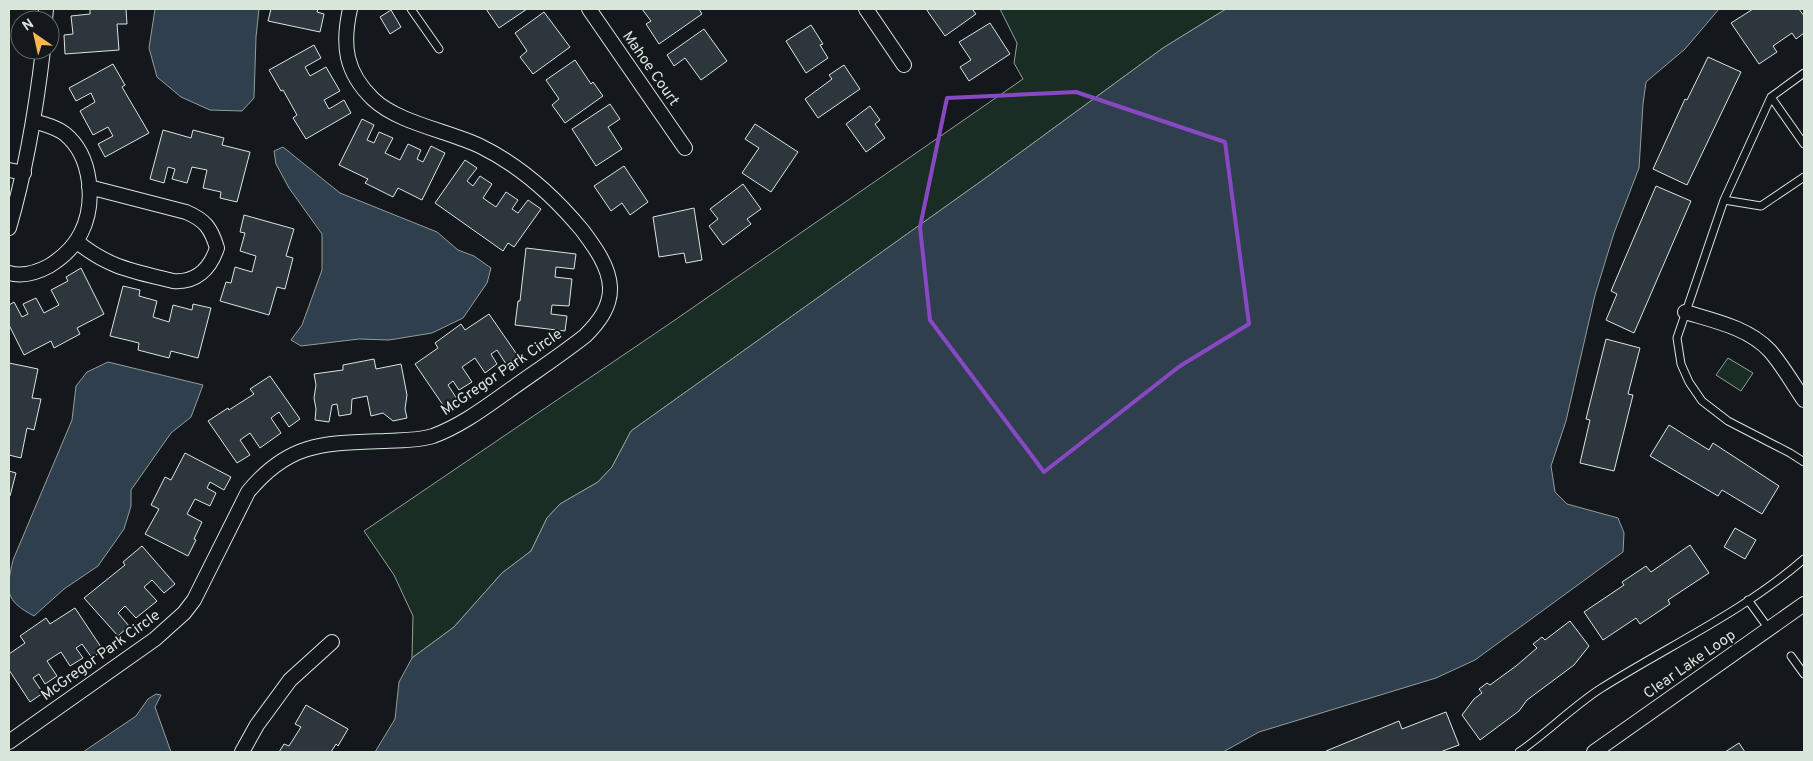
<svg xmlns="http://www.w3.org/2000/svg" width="1813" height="761" font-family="Overpass,sans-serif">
<rect width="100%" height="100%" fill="#14181c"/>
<path fill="#1a2d24" stroke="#939e99" d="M1000 9H1226L1163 48 987 177 631 431 612 467 598 482 560 504 547 518 531 551 502 573 454 627 412 658 413 616 394 575 364 531 672 322 1023 79 1014 63 1017 43Z
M1728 358 1753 373 1741 391 1716 375Z"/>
<path fill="#2f3f4d" stroke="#939e99" d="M155 9H259L256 37 254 98 242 111 210 110 181 97 157 77 149 48Z
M1226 9H1719L1685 49 1646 82 1643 104 1639 168 1614 233 1595 295 1566 421 1551 466 1555 492 1567 504 1618 518 1624 533 1623 552 1475 660 1436 678 1259 732 1223 752H375L395 719 399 682 412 658 454 627 502 573 531 551 547 518 560 504 598 482 612 467 631 431 987 177 1163 48Z
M283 147 340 193 437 232 458 250 474 256 491 268 487 283 463 318 432 333 389 340 359 339 301 346 291 340 302 325 322 270V234L289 188 276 164 274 151Z
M108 362 203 385 191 417 171 433 131 490V506L124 529 98 566 64 589 34 616C4 600 6 591 13 560L72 420 76 386 87 372Z
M156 694 161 695 155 707 171 752H83L136 716 148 699Z"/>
<path fill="#2c363c" stroke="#d8e6dc" d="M90 9H126L127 24H117L119 50 65 54 64 35 73 34 71 16 90 14Z
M271 9H318L317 12 324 14 320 32 268 21Z
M486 9H527L499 28Z
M642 9H699L702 14 659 44 646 24 651 21Z
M926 9H972L976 14 945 36Z
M1753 9H1799L1804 16V33L1796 39 1792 33 1773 46 1777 52 1759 64 1731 23Z
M391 10 401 27 390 34 380 17Z
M544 12 570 47 533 74 520 57 527 51 515 33Z
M990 23 1010 54 969 81 960 67 971 60 959 42Z
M811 25 823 44 820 45 828 58 806 73 786 41Z
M704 29 727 61 701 80 685 58 674 66 667 55Z
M314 45 321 58 305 67 310 76 326 67 340 91 324 100 329 109 344 100 351 113 306 139 293 118 297 115 283 90 281 91 269 70Z
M1708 57 1741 72 1687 185 1653 169 1685 99 1687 100Z
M575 60 591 84 593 82 603 96 565 123 552 105 559 99 546 80Z
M113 64 125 85 122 87 149 133 105 157 98 144 113 136 108 127 93 135 80 111 95 102 91 93 76 101 69 88Z
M844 65 860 89 818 118 805 99 832 79 829 75Z
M610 104 620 119 608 127 622 149 596 166 572 129Z
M870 106 880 120 875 124 885 138 866 152 846 124Z
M362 119 374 125 367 140 374 143 379 132 393 138 385 153 400 160 408 144 421 150 417 159 423 162 431 146 445 153 422 200 398 188 393 197 365 183 368 179 339 165Z
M755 124 798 152 771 192 742 173 759 148 745 139Z
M163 130 191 138 193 130 224 138 222 145 250 152 237 202 220 198 221 192 203 188 207 170 192 167 187 183 172 179 175 169 168 167 164 183 150 179Z
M465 160 477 168 467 181 473 186 480 176 492 184 483 198 496 207 506 192 518 200 512 209 518 213 528 200 541 209 514 247 508 243 503 251 435 203Z
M624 166 648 202 630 215 622 203 611 211 594 186Z
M743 184 761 209 747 219 751 224 723 245 709 226 718 219 710 209Z
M1656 186 1691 201 1634 333 1606 320 1617 294 1611 291Z
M694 208 702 260 686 263 684 253 659 257 653 217Z
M244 215 294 229 286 256 293 258 285 289 277 287 269 315 220 301 226 282 231 283 235 267 252 272 256 256 240 251 245 233 240 232Z
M526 248 576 254 574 269 556 267 555 277 572 279 569 306 552 305 551 314 567 316 565 331 515 325 518 301H520Z
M81 268 104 314 77 328 80 334 54 348 51 341 24 355 9 325V305L14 302 22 317 28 314 23 304 36 298 44 313 59 305 51 290 68 281 66 277Z
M123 286 140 290 139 296 157 301 153 317 169 322 173 305 192 310 193 304 211 308 198 358 171 351 169 358 138 350 139 343 110 336Z
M489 314 518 356 506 364 497 350 491 354 497 364 485 373 475 358 462 367 472 382 459 390 453 381 448 385 457 399 445 408 415 364 438 348 435 343 461 324 465 330Z
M1606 339 1640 348 1628 394 1633 395 1614 471 1580 463 1590 420 1586 419Z
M374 359 376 369 401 364 407 395 405 409 407 418 393 421 383 413 371 416 367 396 352 399 351 414 339 416 337 404 332 405 329 422 315 420 316 409 314 398 316 385 314 374 343 370V365Z
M9 363 38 369 32 398 41 399 34 430 27 428 21 458 9 455Z
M270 376 300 419 289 427 279 412 271 418 281 433 260 448 250 433 240 440 250 455 237 463 208 421 228 408 229 410 254 394 250 389Z
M1669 425 1709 450 1713 443 1779 486 1762 514 1722 490 1718 496 1650 456Z
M185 453 231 477 224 490 210 482 207 488 216 493 210 506 195 499 187 514 202 522 194 539 196 540 188 556 145 534 159 509 151 505 165 477 171 480Z
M9 471 16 473 10 496 9 495Z
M1735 528 1756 540 1745 559 1724 547Z
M1690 545 1709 573 1668 600 1670 604 1640 624 1636 618 1603 640 1584 612 1624 585 1622 582 1646 566 1651 572Z
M142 546 175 584 164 593 152 580 144 587 157 601 136 618 125 606 118 613 129 626 118 636 84 598 125 565 123 562Z
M75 608 103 650 92 658 82 644 76 648 83 658 70 666 61 652 47 661 57 676 45 684 39 674 33 678 43 693 30 702 9 670V654L25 643 20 636 46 618 50 624Z
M1570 621 1589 646 1574 665 1527 700 1519 711 1480 740 1462 715 1474 699 1482 693 1479 689 1487 683 1490 685 1516 666 1537 648 1533 644 1542 637 1545 640Z
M306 705 348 729 338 746 336 744 331 752H279L284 744 289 746 301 727 295 724Z
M1446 712 1459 745 1440 752H1327L1326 751 1399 721 1402 729Z
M1739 743 1745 752H1725Z"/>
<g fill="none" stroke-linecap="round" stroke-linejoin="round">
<defs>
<path id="service" d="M411 9 439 49
M1804 73 1771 97 1724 200 1677 338 1681 364 1689 382 1702 401 1728 421 1790 453 1804 462
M1771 97 1804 144
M1724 200 1761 206 1804 177
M1748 600 1769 629
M1791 656 1804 674
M1519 752C1547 733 1571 708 1600 689 1668 646 1743 612 1804 559"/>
<path id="minor" d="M589 9 685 148
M866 9 904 65
M45 20 46 9
M9 170 24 173
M9 228C26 170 36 110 43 50
M76 241C109 268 133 271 173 281 196 283 210 269 217 248 211 228 205 220 186 212L89 187
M9 273C23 277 36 273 49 266 62 258 74 247 81 233 96 203 92 156 65 134 56 127 44 124 33 121
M1685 312C1715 321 1749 328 1770 351 1783 366 1793 384 1804 400
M9 742 155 639 184 613 194 600 248 492C289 442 324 443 384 441 400 440 418 441 433 436 463 425 488 405 514 387 538 370 562 354 585 336 598 323 611 307 610 287 609 266 594 246 582 230 553 195 521 166 480 146 449 131 398 123 373 99 345 72 342 45 350 9
M242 752 257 725 290 680 332 642
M1594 752 1804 604"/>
</defs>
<use href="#service" stroke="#d8e6dc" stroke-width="9"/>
<use href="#minor" stroke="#d8e6dc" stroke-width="16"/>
<use href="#service" stroke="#14181c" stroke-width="7"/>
<use href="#minor" stroke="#14181c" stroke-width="14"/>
</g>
<path fill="none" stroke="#8948c3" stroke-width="4" stroke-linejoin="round" d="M1076 92 1225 142 1249 324 1180 366 1044 472 930 320 920 227 947 98Z"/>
<g text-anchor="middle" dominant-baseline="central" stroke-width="4" stroke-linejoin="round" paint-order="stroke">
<g font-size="15" fill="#d8e6dc" stroke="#14181c">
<text transform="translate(650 69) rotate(55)">Mahoe Court</text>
<text transform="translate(502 373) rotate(-34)">McGregor Park Circle</text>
<text transform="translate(101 656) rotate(-36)">McGregor Park Circle</text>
<text transform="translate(1690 665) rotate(-35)">Clear Lake Loop</text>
</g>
</g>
<rect width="1813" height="761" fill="none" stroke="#d8e6dc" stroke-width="20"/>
<g transform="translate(35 35) rotate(326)"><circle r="24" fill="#14181c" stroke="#626a69"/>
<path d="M0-4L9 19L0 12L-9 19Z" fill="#ffb74d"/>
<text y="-8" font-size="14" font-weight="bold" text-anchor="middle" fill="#d8e6dc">N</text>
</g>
</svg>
